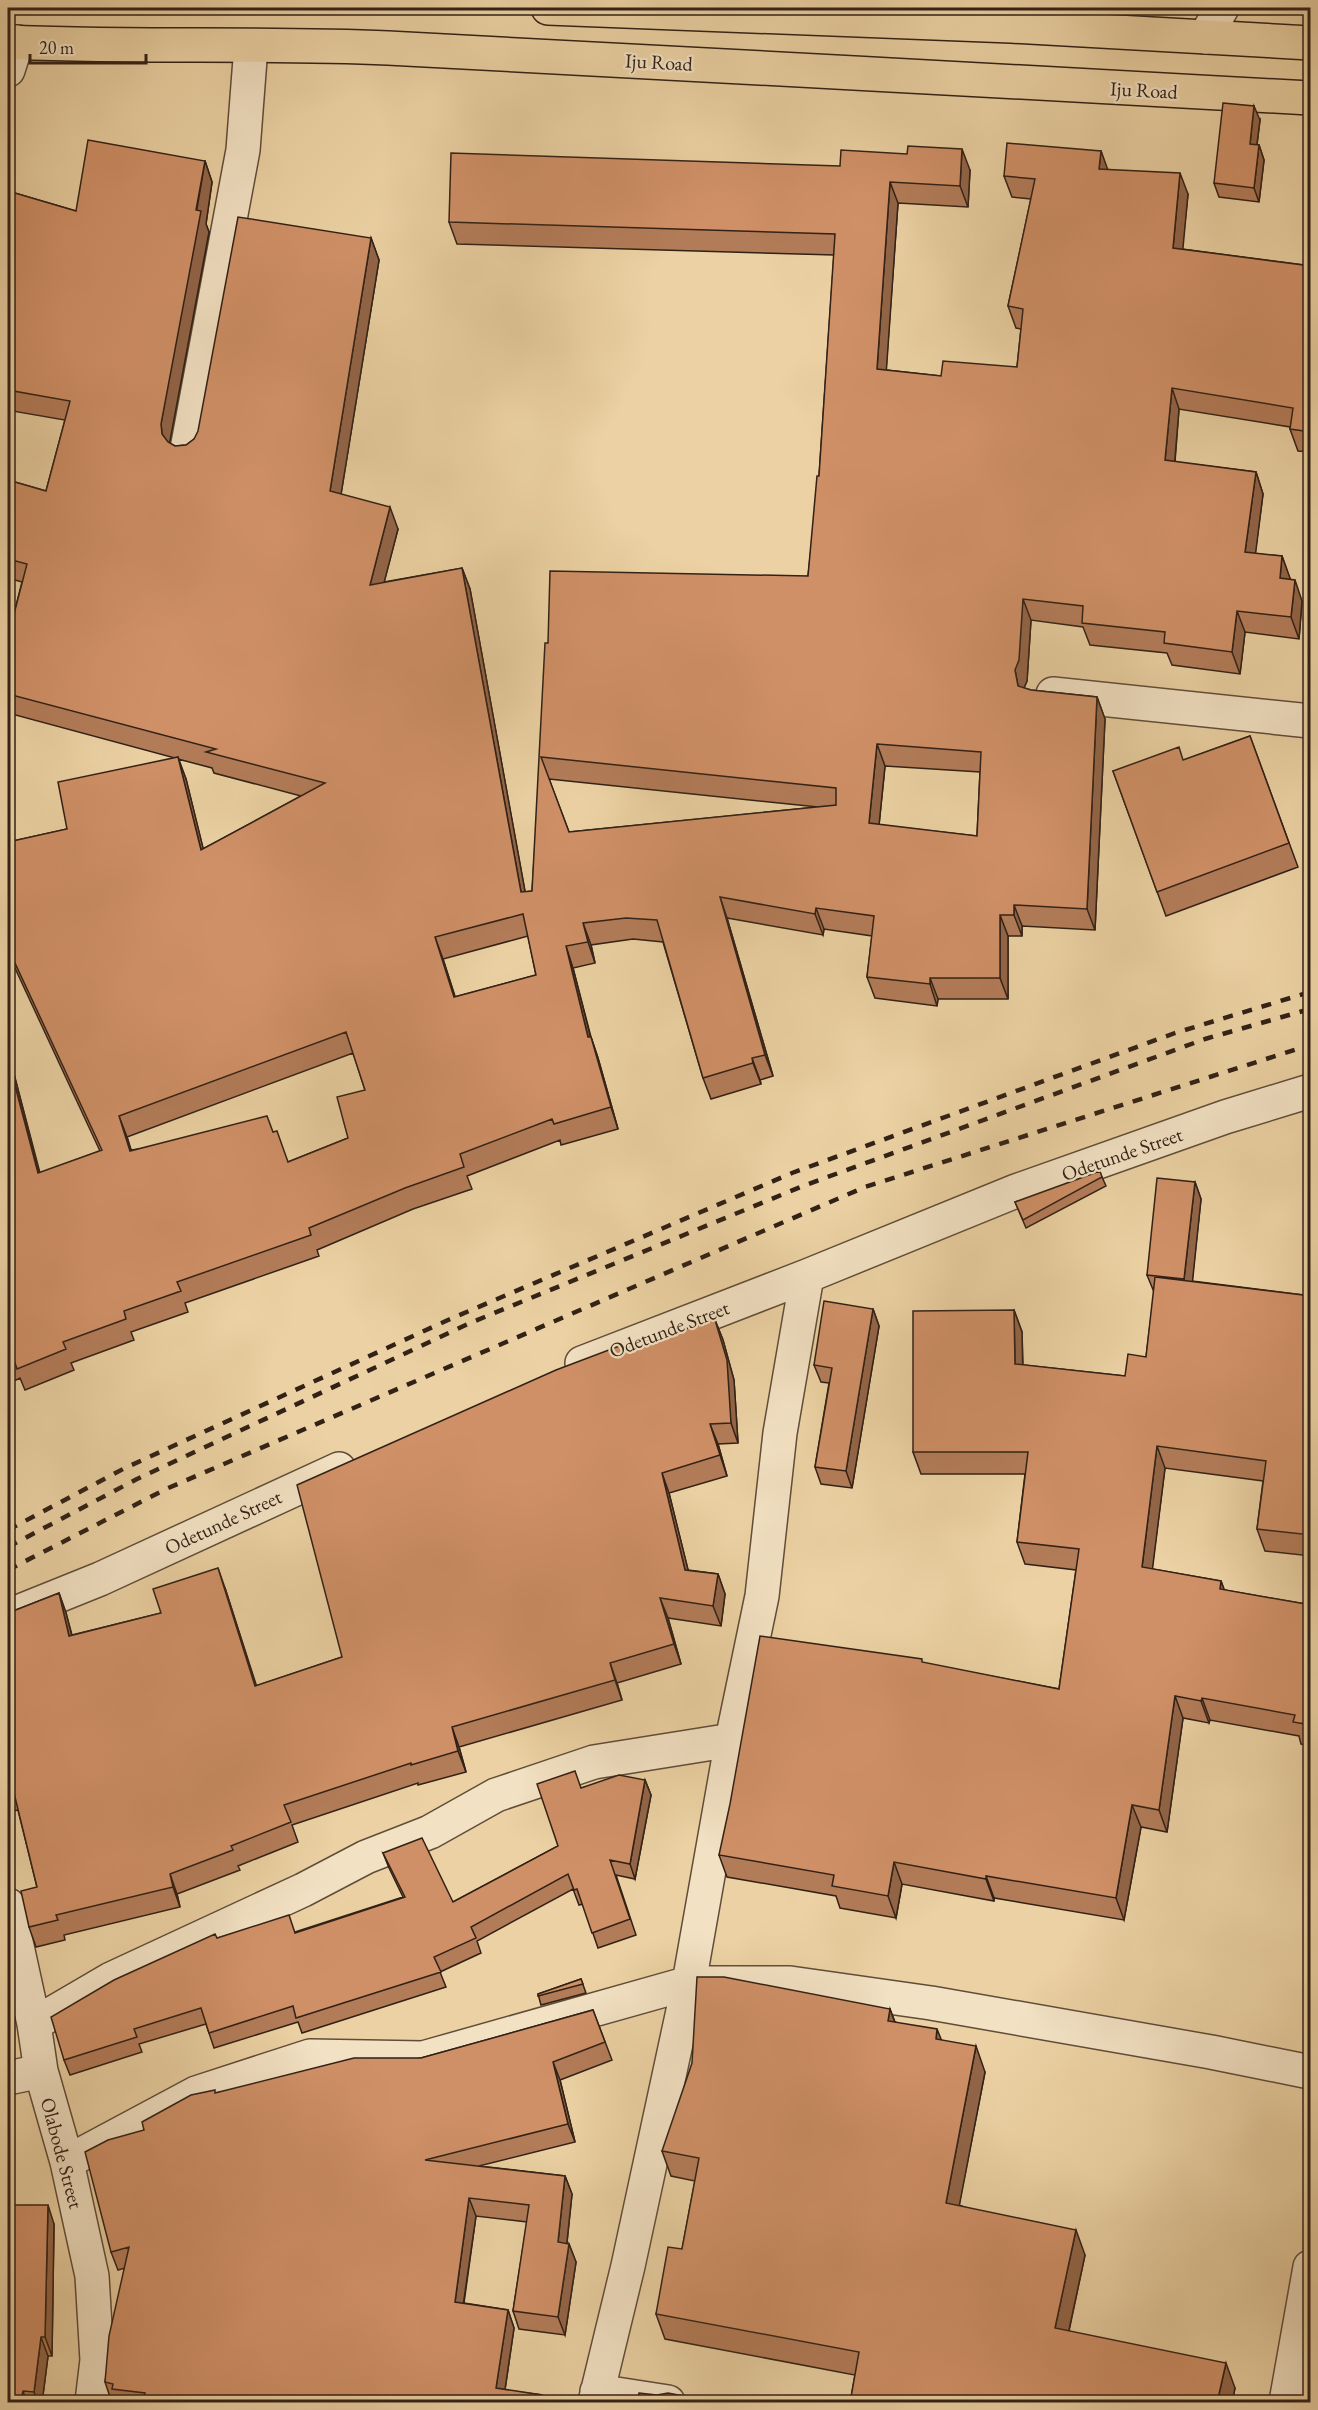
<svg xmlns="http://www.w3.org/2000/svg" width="1318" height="2410" font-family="'EB Garamond',serif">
<rect width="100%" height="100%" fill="#ebd1a3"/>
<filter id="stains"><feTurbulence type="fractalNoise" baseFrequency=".00333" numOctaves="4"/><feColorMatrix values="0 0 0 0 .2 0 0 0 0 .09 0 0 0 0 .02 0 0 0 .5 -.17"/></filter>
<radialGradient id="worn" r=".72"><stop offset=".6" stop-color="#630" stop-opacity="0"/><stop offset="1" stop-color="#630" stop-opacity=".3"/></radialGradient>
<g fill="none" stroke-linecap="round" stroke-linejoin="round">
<defs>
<path id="minor" d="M1205 37 1222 8
M8 70 17 42
M187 449 243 150 251 46
M1053 694 1310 721
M582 1363 807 1276 1016 1191 1225 1117 1310 1091
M8 1616 100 1579 339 1469
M8 1905 34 2024 41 2071 67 2162 92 2276 97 2360 92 2402
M34 2024 111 1979 303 1890 366 1857 430 1832 496 1795 594 1762 732 1740
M8 2078 41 2071
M67 2162 196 2093 310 2056 423 2058 689 1983H790L931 2003 1211 2052 1310 2072
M597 2391 668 2402
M595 2402 628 2266 689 1983 732 1740 762 1596 780 1433 807 1276
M1286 2402 1310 2267"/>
<path id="major" d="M548 8 1011 26 1310 43
M8 42C134 48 261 42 388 48 695 62 1003 83 1310 98"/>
</defs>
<use href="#minor" stroke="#604d39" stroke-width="36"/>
<use href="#major" stroke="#322116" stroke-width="36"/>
<use href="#minor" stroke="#f2e1c3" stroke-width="33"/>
<use href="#major" stroke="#ebd1a3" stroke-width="33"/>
<path stroke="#322116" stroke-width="4.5" stroke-dasharray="10 10" stroke-linecap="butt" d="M8 1530 125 1468 448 1320 792 1173 1175 1033 1310 992
M8 1547 137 1479 470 1323 803 1186 1205 1039 1310 1009
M8 1570 166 1489 865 1187 1310 1045"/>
</g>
<path fill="#b37c59" stroke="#322116" stroke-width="1.5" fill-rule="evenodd" d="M1260 120 1257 145H1259L1264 160 1259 202 1219 197 1214 183Z
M1101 151 1107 170 1188 194 1182 249 1311 266V452L1298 451 1290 429V427L1179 409 1175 462 1256 472 1263 494 1255 554 1282 556 1290 579 1302 601 1299 639 1245 632 1240 674 1172 665 1167 653 1090 645 1083 627 1031 620 1027 681 1024 688 1031 690 1097 697 1105 719 1095 930 1022 926V936H1008V999H938L937 1006 875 998 867 977 872 936 824 929 823 935 727 918 773 1076 760 1080 761 1084 711 1099 703 1078 663 942 633 939 591 945 595 963 573 968 591 1037 598 1058 618 1129 561 1145 560 1140 467 1176 472 1189 413 1209 317 1250 319 1256 185 1303 188 1312 131 1332 134 1340 71 1363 74 1370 25 1390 20 1378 8 1384V1051L40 1173 100 1151 8 953V842L67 829 175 758 8 713V637L22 582 8 578V480L46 491 65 420 13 411 8 431V191L76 211 205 161 212 182 206 224 209 232 169 443 175 446 186 445 194 439 371 238 379 260 341 494 398 529 384 582 462 568 470 589 525 892 532 891 548 643 808 576 819 476 834 255 457 244 449 222 970 170 968 207 898 203 886 370 941 376 1017 367 1021 329 1016 328 1008 306 1031 199 1012 197 1004 176ZM178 759 212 768 214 773 301 796 203 849 186 779ZM885 766 980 772 977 836 879 825ZM549 779 818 807 569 832ZM528 936 536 975 455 997 443 959ZM353 1053 365 1090 348 1138 288 1162 273 1132 131 1150 127 1137Z
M1250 736 1298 867 1166 916 1113 771 1184 760Z
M1102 1177 1106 1186 1026 1228 1015 1202Z
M1195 1182 1201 1199 1192 1281 1311 1296V1556L1265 1551 1257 1529 1263 1481 1165 1468 1152 1569 1221 1581 1224 1590 1311 1605V1746L1301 1744 1299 1736 1210 1720 1209 1723 1183 1718 1167 1832 1141 1827 1124 1920 994 1898V1901L902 1884 896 1918 840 1908 836 1896 727 1877 719 1855 923 1663 1059 1689 1076 1570 1025 1564 1017 1542 1025 1474H921L913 1452 1014 1310 1022 1332 1023 1365 1125 1376 1146 1357 1154 1292 1147 1275Z
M873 1309 879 1326 852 1488 821 1484 815 1467 829 1383 821 1382 814 1365Z
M715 1320 723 1340 734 1380 738 1443 718 1444 727 1476 669 1493 688 1570 718 1574 725 1594 721 1626 668 1618 681 1664 617 1683 622 1700 459 1747 466 1772 418 1785V1783L292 1825 298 1842 238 1866 240 1870 177 1894 180 1907 64 1935 65 1940 36 1947 29 1927 37 1887 18 1810 8 1812V1613L59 1593 66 1613 72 1635 161 1613 225 1588 256 1686 342 1657 623 1348Z
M645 1780 651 1795 635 1879 616 1875 636 1935 598 1948 583 1904 579 1905 573 1889 477 1941 481 1953 440 1972 446 1987 302 2033 298 2022 214 2048 206 2024 139 2044 142 2052 70 2075 64 2060 217 1938 295 1932 403 1897 389 1868 383 1853 453 1902 558 1846 581 1788Z
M581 1979 586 1993 541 2005 538 1994Z
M890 2009 895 2022 941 2040 985 2072 959 2205 1085 2255 1069 2331 1235 2388 1232 2403H850L855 2375 665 2339 656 2314 682 2249 695 2181 671 2176 662 2151Z
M593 2010 612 2060 560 2080 575 2142 479 2166 565 2176 572 2194 567 2243 569 2244 576 2262 565 2335 519 2329 513 2311 527 2222 476 2216 464 2303 508 2310 514 2328 505 2390 542 2395 545 2403H117V2401L111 2400 105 2382 125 2268 118 2270 111 2252 144 2130 215 2093 421 2058Z
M10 2205 54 2224 52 2356H48L42 2403H8Z"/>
<path fill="#926548" stroke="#322116" stroke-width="1.5" d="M1254 106 1260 120 1255 159 1250 144Z
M1259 145 1264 160 1259 202 1254 188Z
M962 149 970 170 968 207 960 186Z
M1101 151 1109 173 1099 169Z
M205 161 212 182 206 224 209 232 169 446 162 434 161 424Z
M1180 173 1188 194 1181 269 1173 248Z
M890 182 898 203 885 390 877 369Z
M371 238 379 260 338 513 330 491Z
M1172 388 1179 409 1173 482 1165 460Z
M8 395 13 411 8 431Z
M1256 472 1263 494 1253 574 1245 552Z
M390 507 398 529 378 606 370 585Z
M1282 556 1290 578 1288 600 1280 578Z
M462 568 470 589 529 913 521 892Z
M1295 580 1302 601 1299 639 1291 617Z
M1023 599 1031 620 1027 681 1022 692 1018 686 1015 670Z
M1237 611 1245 632 1240 674 1232 652Z
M1097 697 1105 719 1095 930 1087 909Z
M877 744 885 766 877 845 869 823Z
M178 757 186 779 209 872 201 850Z
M720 897 727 918 773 1076 765 1055Z
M1014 905 1022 926V936L1014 915Z
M816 908 824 929 823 935 815 914Z
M1000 915 1008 936V999L1000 978Z
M583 923 591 945 595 963 588 942Z
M435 937 443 959 462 1018 454 997Z
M566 946 573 968 596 1059 588 1037Z
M930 978 938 999 937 1006 930 984Z
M591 1037 598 1058 618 1129 611 1107Z
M8 1051 45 1195 38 1173 8 1059Z
M752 1058 760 1080 761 1084 753 1063Z
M119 1116 127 1137 138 1172 130 1151Z
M1195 1182 1201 1199 1191 1296 1184 1279Z
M873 1309 879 1326 852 1488 846 1471Z
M1014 1310 1022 1332 1023 1386 1015 1364Z
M715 1320 723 1340 734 1380 738 1443 731 1423Z
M1311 1366V1413L1306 1401Z
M710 1424 718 1444 727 1476 720 1455Z
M1157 1446 1165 1468 1150 1589 1142 1567Z
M662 1473 669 1493 693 1590 685 1570Z
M218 1568 225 1588 263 1706 255 1686Z
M718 1574 725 1594 721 1626 713 1606Z
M1221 1581 1229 1602 1220 1589Z
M59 1593 66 1613 77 1656 69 1636Z
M660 1598 668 1618 681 1664 674 1644Z
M610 1663 617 1683 622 1700 615 1680Z
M1175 1696 1183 1718 1167 1832 1159 1810Z
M1202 1698 1210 1720 1209 1723 1201 1701Z
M452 1727 459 1747 466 1772 458 1751Z
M645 1780 651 1795 635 1879 630 1864Z
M1132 1805 1141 1827 1124 1920 1116 1898Z
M894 1862 902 1884 896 1918 888 1896Z
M170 1874 177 1894 180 1907 173 1887Z
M986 1876 994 1898V1901L986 1879Z
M890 2009 899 2034 888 2021Z
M937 2029 947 2054 936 2039Z
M976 2046 985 2072 955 2228 946 2203Z
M553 2062 560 2080 575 2142 568 2124Z
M8 2176 12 2224 8 2212Z
M565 2176 572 2194 565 2260 558 2242Z
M469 2198 476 2216 461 2320 455 2302Z
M48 2205 54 2224 52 2356 45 2337Z
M1076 2230 1085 2255 1064 2353 1055 2328Z
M569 2244 576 2262 565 2335 558 2317Z
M508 2310 514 2328 503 2403 496 2388Z
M41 2337 48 2356 42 2403H38L34 2392Z
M1226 2363 1235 2388 1232 2403H1217Z
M23 2391 27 2403H20Z"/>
<path fill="#d09067" stroke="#322116" stroke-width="1.5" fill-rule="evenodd" d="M1223 103 1254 106 1250 144 1259 145 1254 188 1214 183Z
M88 140 205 161 196 210 201 211 161 424 162 434 168 442 175 446 186 445 194 439 198 431 238 217 371 238 330 491 390 507 370 585 462 568 521 892 532 891 545 643H548L550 571 808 576 817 476H819L835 234 449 222 451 153 840 166 841 150 907 154 908 146 962 149 960 186 890 182 877 369 941 376 943 361 1017 367 1023 309 1008 306 1035 179 1004 176 1007 143 1101 151 1099 169 1180 173 1173 248 1311 266V432L1290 429 1293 408 1172 388 1165 460 1256 472 1245 552 1282 556 1280 578 1295 580 1291 617 1237 611 1232 652 1164 643 1165 632 1082 623 1083 606 1023 599 1019 660 1015 670 1018 686 1031 690 1097 697 1087 909 1014 905V915H1000V978H930V984L867 977 874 916 816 908 815 914 720 897 765 1055 752 1058 753 1063 703 1078 657 920 626 918 583 923 588 942 566 946 588 1037H591L611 1107 554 1124 552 1119 460 1154 464 1167 405 1188 309 1228 311 1235 177 1282 181 1291 124 1311 126 1319 63 1342 66 1349 17 1369 13 1357 8 1359V1059L38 1173 102 1150 8 948V842L67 829 58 782 178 757 201 850 325 783 206 752 216 749 8 694V637L27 564 8 559V480L46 491 70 401 8 390V191L76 211ZM877 744 981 752 977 836 869 823ZM541 757 836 788V805L569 832ZM523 914 536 975 454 997 435 937ZM346 1032 365 1090 337 1097 348 1138 288 1162 277 1131 273 1132 267 1116 130 1151 119 1116Z
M1250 736 1289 843 1157 892 1113 771 1179 747 1183 760Z
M1100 1171 1102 1177 1023 1220 1015 1202Z
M1157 1178 1195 1182 1184 1279 1147 1275Z
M1155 1277 1311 1296V1366L1306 1401H1311V1535L1257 1529 1266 1461 1157 1446 1142 1567 1221 1581 1220 1589 1311 1605V1725L1293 1722 1295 1715 1202 1698 1201 1701 1175 1696 1159 1810 1132 1805 1116 1898 986 1876V1879L894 1862 888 1896 832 1886 834 1875 719 1855 730 1804 760 1636 922 1659V1662L1059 1689 1079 1549 1017 1542 1028 1452H913V1311L1014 1310 1015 1364 1125 1376 1128 1354 1146 1357Z
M824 1301 873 1309 846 1471 815 1467 832 1368 814 1365Z
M715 1320 727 1360 731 1423 710 1424 720 1455 662 1473 685 1570 718 1574 713 1606 660 1598 674 1644 610 1663 615 1680 452 1727 458 1751 411 1765V1763L284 1805 291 1822 231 1846 233 1850 170 1874 173 1887 56 1915 58 1920 29 1927 21 1891 37 1887 13 1789 8 1790V1613L59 1593 69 1636 161 1613 153 1589 218 1568 255 1686 342 1657 297 1485 556 1370 622 1345 623 1348Z
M575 1771 581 1788 619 1775 645 1780 630 1864 610 1860 630 1919 592 1933 577 1889 574 1890 568 1874 471 1927 476 1938 434 1957 441 1972 296 2018 293 2006 209 2033 201 2008 134 2029 137 2037 64 2060 51 2017 114 1980 215 1934 217 1938 289 1915 295 1933 405 1897 383 1853 422 1838 453 1902 558 1846 537 1784Z
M697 1977H724L890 2009 888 2021 937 2029 936 2039 976 2046 946 2203 1076 2230 1055 2328 1226 2363 1217 2403H929L906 2397 905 2403H850L859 2352 656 2314 668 2247 682 2249 699 2158 662 2151 692 2063Z
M581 1979 583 1984 538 1996V1994Z
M593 2010 605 2042 553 2062 568 2124 425 2160 565 2176 558 2242 569 2244 558 2317 513 2311 529 2205 469 2198 455 2302 508 2310 496 2388 542 2395 541 2403H157L144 2401 145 2393 112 2389 113 2384 105 2382 109 2336 129 2247 111 2252 85 2152 108 2140 144 2130 142 2122 191 2095 215 2090V2093L354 2058H421Z
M8 2205H48L45 2337H41L34 2392 23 2391 20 2403H8Z
M639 2393 657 2395 668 2393 721 2403H637Z"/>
<g text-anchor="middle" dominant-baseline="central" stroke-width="4.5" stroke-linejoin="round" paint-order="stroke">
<g font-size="20" fill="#322116" stroke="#f2e1c3">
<text transform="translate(659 62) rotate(3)">Iju Road</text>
<text transform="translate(1144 90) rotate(3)">Iju Road</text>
<text transform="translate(1122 1154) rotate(-19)">Odetunde Street</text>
<text transform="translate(669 1329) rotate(-21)">Odetunde Street</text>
<text transform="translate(223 1522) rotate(-25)">Odetunde Street</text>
<text transform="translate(62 2153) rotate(75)">Olabode Street</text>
</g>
</g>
<rect width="1318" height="2410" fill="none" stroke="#ebd1a3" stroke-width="30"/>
<rect x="9" y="9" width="1300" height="2392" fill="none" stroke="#322116" stroke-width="3"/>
<rect x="15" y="15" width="1288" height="2380" fill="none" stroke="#322116" stroke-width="1.5"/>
<path d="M30 54v9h116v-9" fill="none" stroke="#322116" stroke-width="3"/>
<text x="39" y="54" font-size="18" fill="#322116" stroke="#f2e1c3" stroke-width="4.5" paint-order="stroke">20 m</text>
<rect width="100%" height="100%" filter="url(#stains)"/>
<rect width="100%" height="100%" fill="url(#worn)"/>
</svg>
